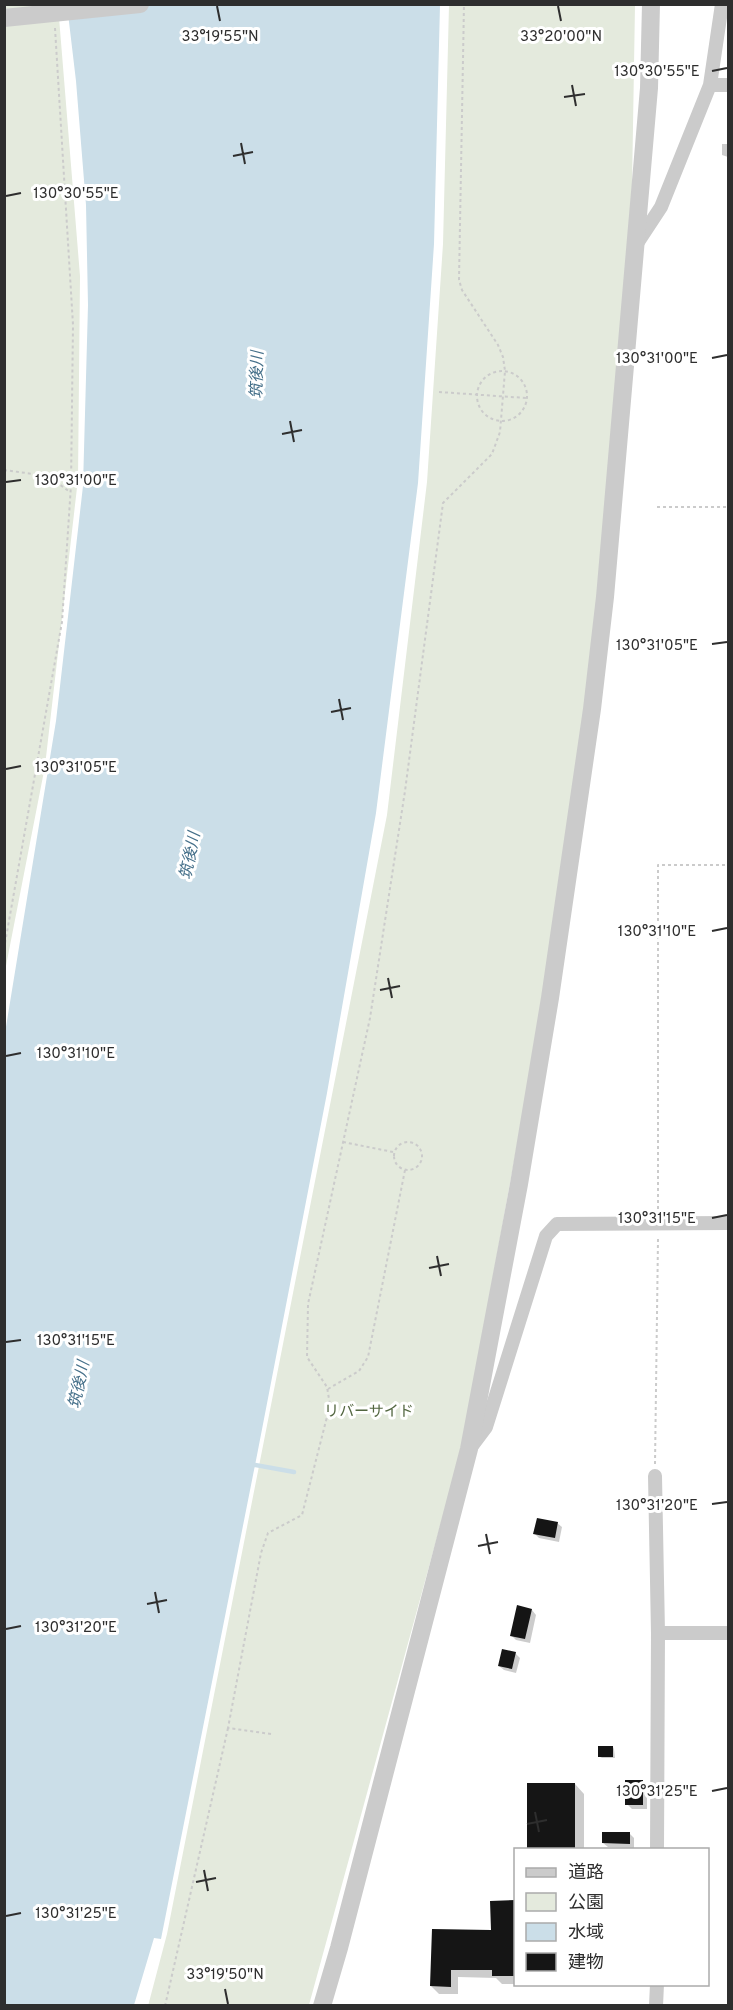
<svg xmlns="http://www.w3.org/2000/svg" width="733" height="2010" font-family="Overpass,'Noto Sans JP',sans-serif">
<rect width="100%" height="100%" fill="#fff"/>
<path fill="#e4eadd" d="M5 5H58L80 276 78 479 45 766 5 971Z
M449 5H635L632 187 595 633 540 1019 462 1446 309 2005 148 2006 167 1934 387 815 427 482 443 244Z"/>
<path fill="#cbdee8" d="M67 5H440L434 244 418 483 376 813 327 1093 258 1450 161 1939 154 1938 134 2005 5 2006V1033L56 721 83 486 88 305 86 205 76 81Z"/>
<path fill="#0003" d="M722 144H728V157L722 155Z
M557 1523 562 1527 559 1542 539 1538 535 1534Z
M532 1610 536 1615 530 1643 516 1640 511 1635Z
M515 1653 520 1658 516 1673 504 1670 499 1666Z
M613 1747 614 1749 615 1758H602L600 1757Z
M642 1782 647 1786V1809H632L627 1804Z
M575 1784 584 1794V1850H529Z
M630 1834 634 1838V1848L608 1847 603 1843Z
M516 1902V1984H502L496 1978 458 1977V1994H439L431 1986 493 1932Z"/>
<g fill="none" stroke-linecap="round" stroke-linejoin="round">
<path stroke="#cbdee8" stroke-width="4.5" d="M250 1464 294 1472"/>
</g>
<path fill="#151515" d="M537 1518 558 1522 555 1538 533 1534Z
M517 1605 532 1609 525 1639 510 1636Z
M502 1649 516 1652 512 1669 498 1666Z
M598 1746H613V1757H598Z
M625 1780H643V1805H625Z
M527 1783H575V1850H527Z
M602 1832H630V1844L602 1843Z
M516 1900 515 1976H492V1970H451V1987L430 1986 432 1929 491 1930 490 1901Z"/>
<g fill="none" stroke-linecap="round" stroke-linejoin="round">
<path stroke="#cbcbcb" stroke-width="2" stroke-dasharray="3 3" stroke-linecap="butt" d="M477 396a25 25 0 1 1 50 0a25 25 0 1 1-50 0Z
M439 392 526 398
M4 470 48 476 70 492
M657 507H728
M4 949 62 622 71 485 73 325 55 28
M343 1142 393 1152
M394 1156a14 14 0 1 1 28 0a14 14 0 1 1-28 0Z
M658 1209V865H728
M328 1389 359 1371 368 1357 405 1170
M655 1464 658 1239
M271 1734 228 1728 261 1553 268 1533 302 1515 330 1405 327 1387 307 1357 308 1304 370 1018 405 791 443 503 492 454 500 432 505 371 503 357 498 345 462 290 459 280 464 4
M165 2006 228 1728"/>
<path stroke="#cbcbcb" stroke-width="14" d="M710 85 722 4
M636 245 661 207 710 85H728
M471 1447 486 1427 546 1236 557 1224 728 1223
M655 1476 658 1633 657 1850
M658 1633H728
M656 2006 657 1984"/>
<path stroke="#cbcbcb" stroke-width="18" d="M322 2006 339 1948 469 1449 519 1184 550 998 592 709 605 597 649 88 651 4"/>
<path stroke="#cbcbcb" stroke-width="18" d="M4 18 140 4"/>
</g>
<path fill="none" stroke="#2e2e2e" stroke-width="2" d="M217 6 220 21M558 6 561 21M712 71 727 68M572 85 576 106M564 97 585 94M241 143 245 164M233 156 253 152M6 196 21 193M712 358 727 355M290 421 294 442M282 434 302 430M6 482 21 480M712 644 727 642M339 699 343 720M331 712 351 708M6 769 21 766M712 931 727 928M388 978 392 998M380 990 400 986M6 1056 21 1053M712 1218 727 1215M437 1256 441 1276M429 1268 449 1264M6 1342 21 1340M712 1504 727 1502M486 1534 490 1554M478 1546 498 1542M155 1592 159 1613M147 1604 167 1600M6 1629 21 1626M712 1791 727 1788M535 1812 539 1832M527 1824 547 1820M204 1870 208 1891M196 1882 216 1878M6 1916 21 1913M225 1989 228 2004"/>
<g text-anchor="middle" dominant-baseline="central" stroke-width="6" stroke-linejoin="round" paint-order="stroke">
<g font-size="15" fill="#526640" stroke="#fff">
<text x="369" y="1412">リバーサイド</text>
</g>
<g font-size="16" font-style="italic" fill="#446f89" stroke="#fff">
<text transform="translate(258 375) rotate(-89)">筑後川</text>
<text transform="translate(191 856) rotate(-79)">筑後川</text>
<text transform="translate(80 1385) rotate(-78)">筑後川</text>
</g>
</g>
<g font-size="15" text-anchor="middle" fill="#2e2e2e" stroke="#fff" stroke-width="6" stroke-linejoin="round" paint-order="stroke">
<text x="561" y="41">33°20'00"N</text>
<text x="220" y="41">33°19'55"N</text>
<text x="657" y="76">130°30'55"E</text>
<text x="76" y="198">130°30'55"E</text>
<text x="657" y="363">130°31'00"E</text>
<text x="76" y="485">130°31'00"E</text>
<text x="657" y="650">130°31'05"E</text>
<text x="76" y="772">130°31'05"E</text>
<text x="657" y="936">130°31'10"E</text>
<text x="76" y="1058">130°31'10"E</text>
<text x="657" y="1223">130°31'15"E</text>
<text x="76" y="1345">130°31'15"E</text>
<text x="657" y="1510">130°31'20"E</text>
<text x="76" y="1632">130°31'20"E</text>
<text x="657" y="1796">130°31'25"E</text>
<text x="76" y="1918">130°31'25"E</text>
<text x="225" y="1979">33°19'50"N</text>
</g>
<rect width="733" height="2010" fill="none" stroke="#2e2e2e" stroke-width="12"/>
<rect x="514" y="1848" width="195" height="138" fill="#ffffff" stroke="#ababab" stroke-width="1.5"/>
<rect x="526" y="1868" width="30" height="9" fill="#cbcbcb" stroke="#ababab" stroke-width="1.5"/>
<text x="568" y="1878" font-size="18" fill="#2e2e2e">道路</text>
<rect x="526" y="1893" width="30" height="18" fill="#e4eadd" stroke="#ababab" stroke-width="1.5"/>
<text x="568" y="1908" font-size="18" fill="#2e2e2e">公園</text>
<rect x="526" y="1923" width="30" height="18" fill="#cbdee8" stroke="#ababab" stroke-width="1.5"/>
<text x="568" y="1938" font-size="18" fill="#2e2e2e">水域</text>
<rect x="526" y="1953" width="30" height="18" fill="#151515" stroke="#ababab" stroke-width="1.5"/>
<text x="568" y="1968" font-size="18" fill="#2e2e2e">建物</text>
</svg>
